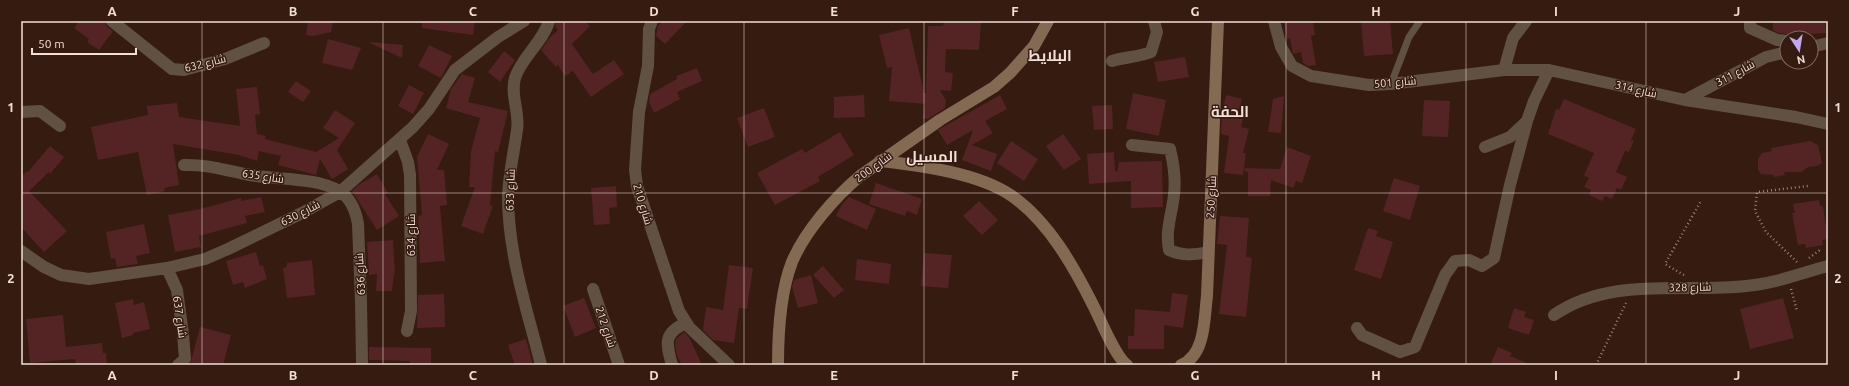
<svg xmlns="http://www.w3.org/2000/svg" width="1849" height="386" font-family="Ubuntu,Cairo,sans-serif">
<rect width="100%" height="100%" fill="#351b10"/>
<path fill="#532423" d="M79 21H105L107 27 113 31 99 50 87 42 89 39 74 28Z
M308 21H333L331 32 313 36 306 35Z
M422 21H475L473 35 422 28Z
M556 21H585L590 26 572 44 593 74 614 60 624 74 591 97 573 71 565 76 558 65 556 67 541 50 550 37 558 30 555 26Z
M663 21H687L665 44 656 36 658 26Z
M944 21H981L979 50 946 49 945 72 953 73 951 91 940 90 946 101 945 108 928 119 923 118 925 104 889 101 892 67 887 68 879 35 909 28 924 93H926L928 26H943Z
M1284 21H1313L1315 35 1311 36 1316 65 1308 66 1303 63 1301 52 1293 54 1290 38 1287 39Z
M1361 21H1390L1393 54 1364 56Z
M1773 21H1825L1826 33 1792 35 1779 33 1773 30Z
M328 39 361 48 352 70 322 63Z
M371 42 403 45 402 58 370 43Z
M429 45 452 56 441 78 418 66Z
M504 51 515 60 500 82 488 72Z
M1185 57 1189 77 1158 82 1154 62Z
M697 68 702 81 677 92 680 99 654 113 649 102 650 94 677 79 676 76Z
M462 74 475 78 468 102 508 111 498 152 495 151 490 205 493 206 483 234 461 226 475 187H469L471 151 480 118 446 108 451 89Z
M296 81 311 91 303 102 288 92Z
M409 85 424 93 413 114 398 106Z
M257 87 260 114 255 115 257 134 266 136 265 139 316 152 339 138 323 128 335 110 355 123 337 150 348 169 332 179 320 159 316 175 278 165 281 156 259 151 257 161 239 155 173 144 179 185 164 188 165 191 147 195 138 152 98 160 91 127 148 115 147 106 177 103 179 117 240 126 236 89Z
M1133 93 1166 100 1159 136 1126 129Z
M864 95 865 117 834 118V97Z
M1000 95 1007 109 985 121 993 133 972 145 997 154 991 171 962 160 973 130 947 145 938 130Z
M1226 95 1242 99 1237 117 1243 119 1241 127 1249 129 1243 153H1246L1243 175 1224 173 1229 136 1221 134 1222 112Z
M1284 96 1281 133 1268 132 1273 99Z
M1564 99 1636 129 1631 140 1634 141 1629 152 1625 151 1616 172 1627 177 1621 190 1617 188 1612 199 1605 196 1602 201 1589 195 1591 190 1584 187 1589 178 1584 175 1594 153 1548 134 1556 109 1559 110Z
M1424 100 1450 101 1448 137 1422 136Z
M1112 105 1113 129 1094 130 1092 106Z
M764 108 775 137 748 147 737 118Z
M840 132 854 155 818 177 820 181 775 205 757 173 802 149 805 153Z
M428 134 449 144 437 170H444L447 205 440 206 445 261 420 263 418 216 422 215 417 157Z
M1063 134 1081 159 1064 170 1046 146Z
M1011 141 1038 159 1024 181 997 163Z
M1810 141 1818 145 1822 163 1817 166 1808 167 1802 172H1784L1785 175 1774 177 1773 175 1761 174 1758 170V159L1762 153 1772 151 1771 148Z
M50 146 64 157 50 174 49 172 29 191 67 231 44 252 21 227V176L27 171 28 172Z
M1287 147 1311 156 1302 183 1296 181 1293 188 1271 180 1270 196H1248V172L1244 171 1245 168 1280 169Z
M1114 152 1115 171 1117 172 1119 162 1162 161 1163 207 1131 208V181L1089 184 1087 154Z
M377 174 388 193 385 194 399 216 377 230 352 191 360 184Z
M1394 178 1420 186 1410 220 1383 211Z
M876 183 922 199 917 215 907 211 905 216 869 204Z
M616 186 617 207 609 208 610 224 594 225 591 188Z
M261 197 265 212 245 216 247 223 199 236 201 247 175 252 168 215 200 209 241 198V201Z
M849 197 876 209 867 230 836 216 842 204Z
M1819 200 1820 206H1823L1828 239 1822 240 1823 245 1806 248 1805 244 1798 245 1792 213H1795L1793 204Z
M979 201 998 220 982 235 963 216Z
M1220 216 1249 218 1246 257 1252 258 1246 317 1219 314 1227 245 1217 244Z
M144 224 150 253 136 256 138 264 117 267 115 258 111 259 106 232Z
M1368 228 1378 231 1376 236 1393 242 1381 279 1354 270Z
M393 240 395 273H394L392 291H376L377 274 369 275 367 242Z
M256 252 260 266 263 265 267 279 245 288 243 282 233 285 226 261Z
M924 253 952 255 948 288 921 286Z
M857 259 891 264 889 284 855 280Z
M312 260 315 295 287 298 283 268 287 267V263Z
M729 265 753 268 747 309 739 308 734 343 713 340 703 330 706 307 723 310Z
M823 266 844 290 834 298 813 275Z
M811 275 818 303 798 308 792 287 794 280Z
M1172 293 1188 295 1183 328 1164 325V349H1128V336H1134L1135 309 1170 312Z
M444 294 445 327 417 328 418 295Z
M584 298 596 328 575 337 563 306Z
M1783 298 1794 338 1750 349 1740 309Z
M133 299 134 305 144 302 150 329 133 333V335L122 338 115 303Z
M1514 308 1526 312 1524 317 1534 320 1529 335 1508 328Z
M63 315 66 347 102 343 103 353H106L107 365H76L75 359 30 363 26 319Z
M200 327 231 335 223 365H190Z
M684 332 689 337 702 365H682L677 356 675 345 676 339Z
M526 339 533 365H515L508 345Z
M369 347 431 348V365H410V361L369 360Z
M1498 347 1512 353 1510 356 1531 365H1490Z"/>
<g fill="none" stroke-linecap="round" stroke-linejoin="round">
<path stroke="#99837a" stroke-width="2.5" stroke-dasharray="1 3" stroke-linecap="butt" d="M1809 258 1820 250
M1797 262 1766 232 1755 211 1757 192 1808 186
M1684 275 1665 264 1701 201
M1791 289 1797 311
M1596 365 1626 303"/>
<path stroke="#615142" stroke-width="7" d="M1391 84 1409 37 1420 21"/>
<path stroke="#615142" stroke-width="12" d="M112 21 172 69 184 70 225 59 264 43
M652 21 649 29 648 66 639 112 635 170 637 186 679 311 689 327 729 365
M1274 21 1281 47 1292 66 1311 76 1369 85 1391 84 1504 70H1549L1685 100 1796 117 1828 124
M1750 21V28L1777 40 1787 41
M1811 47 1828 43
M1112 61C1125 57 1139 57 1151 52L1157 32 1154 21
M1504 70 1513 38 1526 21
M1685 100 1766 57 1787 52
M21 112 40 111 60 126
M400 140 408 162 410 175 411 311 407 331
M1132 145 1170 149C1174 165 1176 178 1174 195 1172 214 1165 230 1169 250 1182 256 1194 255 1208 252
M1485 147 1510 137 1527 121 1534 101 1549 70
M184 165C207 164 227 171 250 175 278 180 315 177 339 191 351 198 356 212 358 224L361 301 362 362
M21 251 44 267 61 275 89 279 167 268 205 259 228 249 302 213 340 192 413 127 429 109 455 70 498 37 524 21
M167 268 177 290 183 334 185 359 178 365
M593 289 619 365
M1554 315C1610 276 1682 293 1746 286 1774 284 1801 273 1828 266
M1357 328 1362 335 1400 352 1415 347 1445 275 1455 261 1469 260 1482 266 1494 258 1510 185 1527 121
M541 365C527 309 508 254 508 196 509 173 514 152 517 130 520 113 510 95 515 78 521 58 543 42 549 21
M672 365C666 343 663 333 686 323"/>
<path stroke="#846a53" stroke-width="12" d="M880 161C919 165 979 173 1012 196 1049 222 1074 267 1094 307 1101 321 1116 358 1127 365
M778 365C778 332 780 293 792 262 805 231 835 197 860 176L940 120 994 87 1010 73 1034 46 1048 21
M1181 365C1206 355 1204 318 1207 296L1218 21"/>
</g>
<path fill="none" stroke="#f2dfd8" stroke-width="1" stroke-opacity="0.55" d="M202 21V365M383 21V365M564 21V365M744 21V365M924 21V365M1105 21V365M1286 21V365M1466 21V365M1646 21V365M21 193H1828"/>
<g text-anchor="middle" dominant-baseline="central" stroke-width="3" stroke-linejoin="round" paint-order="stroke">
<g font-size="11" fill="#f2dfd8" stroke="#351b10">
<text transform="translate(205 63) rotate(-14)">شارع 632</text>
<text transform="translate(1735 73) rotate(-28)">شارع 311</text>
<text transform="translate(1395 82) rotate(-5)">شارع 501</text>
<text transform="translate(1636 89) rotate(13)">شارع 314</text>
<text transform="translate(873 167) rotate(-36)">شارع 200</text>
<text transform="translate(263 176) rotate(9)">شارع 635</text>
<text transform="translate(510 190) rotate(-88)">شارع 633</text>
<text transform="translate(1211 197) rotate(-87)">شارع 250</text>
<text transform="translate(643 204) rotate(73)">شارع 210</text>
<text transform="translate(300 213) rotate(-27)">شارع 630</text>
<text transform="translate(411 235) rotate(-90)">شارع 634</text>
<text transform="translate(360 274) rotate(-93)">شارع 636</text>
<text transform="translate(1690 287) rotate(-1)">شارع 328</text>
<text transform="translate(180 317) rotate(82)">شارع 637</text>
<text transform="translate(606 327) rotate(71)">شارع 212</text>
</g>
<g font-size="15" font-weight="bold" fill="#f2dfd8" stroke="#351b10">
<text x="1050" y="55">البلايط</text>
<text x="1230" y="111">الحفة</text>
<text x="932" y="156">المسيل</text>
</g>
</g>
<rect width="1849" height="386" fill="none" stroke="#351b10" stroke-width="44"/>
<g transform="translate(1799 50) rotate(168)"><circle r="19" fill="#351b10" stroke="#816960"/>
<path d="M0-3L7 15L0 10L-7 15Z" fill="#c5a7f1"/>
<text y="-6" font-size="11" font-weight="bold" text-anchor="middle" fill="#f2dfd8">N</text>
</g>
<path d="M32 48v6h104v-6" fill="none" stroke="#f2dfd8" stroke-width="2"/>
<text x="38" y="48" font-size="12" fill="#f2dfd8" stroke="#351b10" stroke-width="3" paint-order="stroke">50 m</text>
<rect x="22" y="22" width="1805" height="342" fill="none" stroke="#f2dfd8" stroke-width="1.5"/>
<g font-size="13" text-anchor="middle" font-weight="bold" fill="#f2dfd8">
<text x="112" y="16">A</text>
<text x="293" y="16">B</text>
<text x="473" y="16">C</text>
<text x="654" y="16">D</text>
<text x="834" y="16">E</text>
<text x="1015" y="16">F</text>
<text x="1195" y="16">G</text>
<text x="1376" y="16">H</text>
<text x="1556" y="16">I</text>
<text x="1737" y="16">J</text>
<text x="11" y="112">1</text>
<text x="1838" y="112">1</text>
<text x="11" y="283">2</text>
<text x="1838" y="283">2</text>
<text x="112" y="380">A</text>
<text x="293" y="380">B</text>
<text x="473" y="380">C</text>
<text x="654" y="380">D</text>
<text x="834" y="380">E</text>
<text x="1015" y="380">F</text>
<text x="1195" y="380">G</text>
<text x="1376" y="380">H</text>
<text x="1556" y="380">I</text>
<text x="1737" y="380">J</text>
</g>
</svg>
